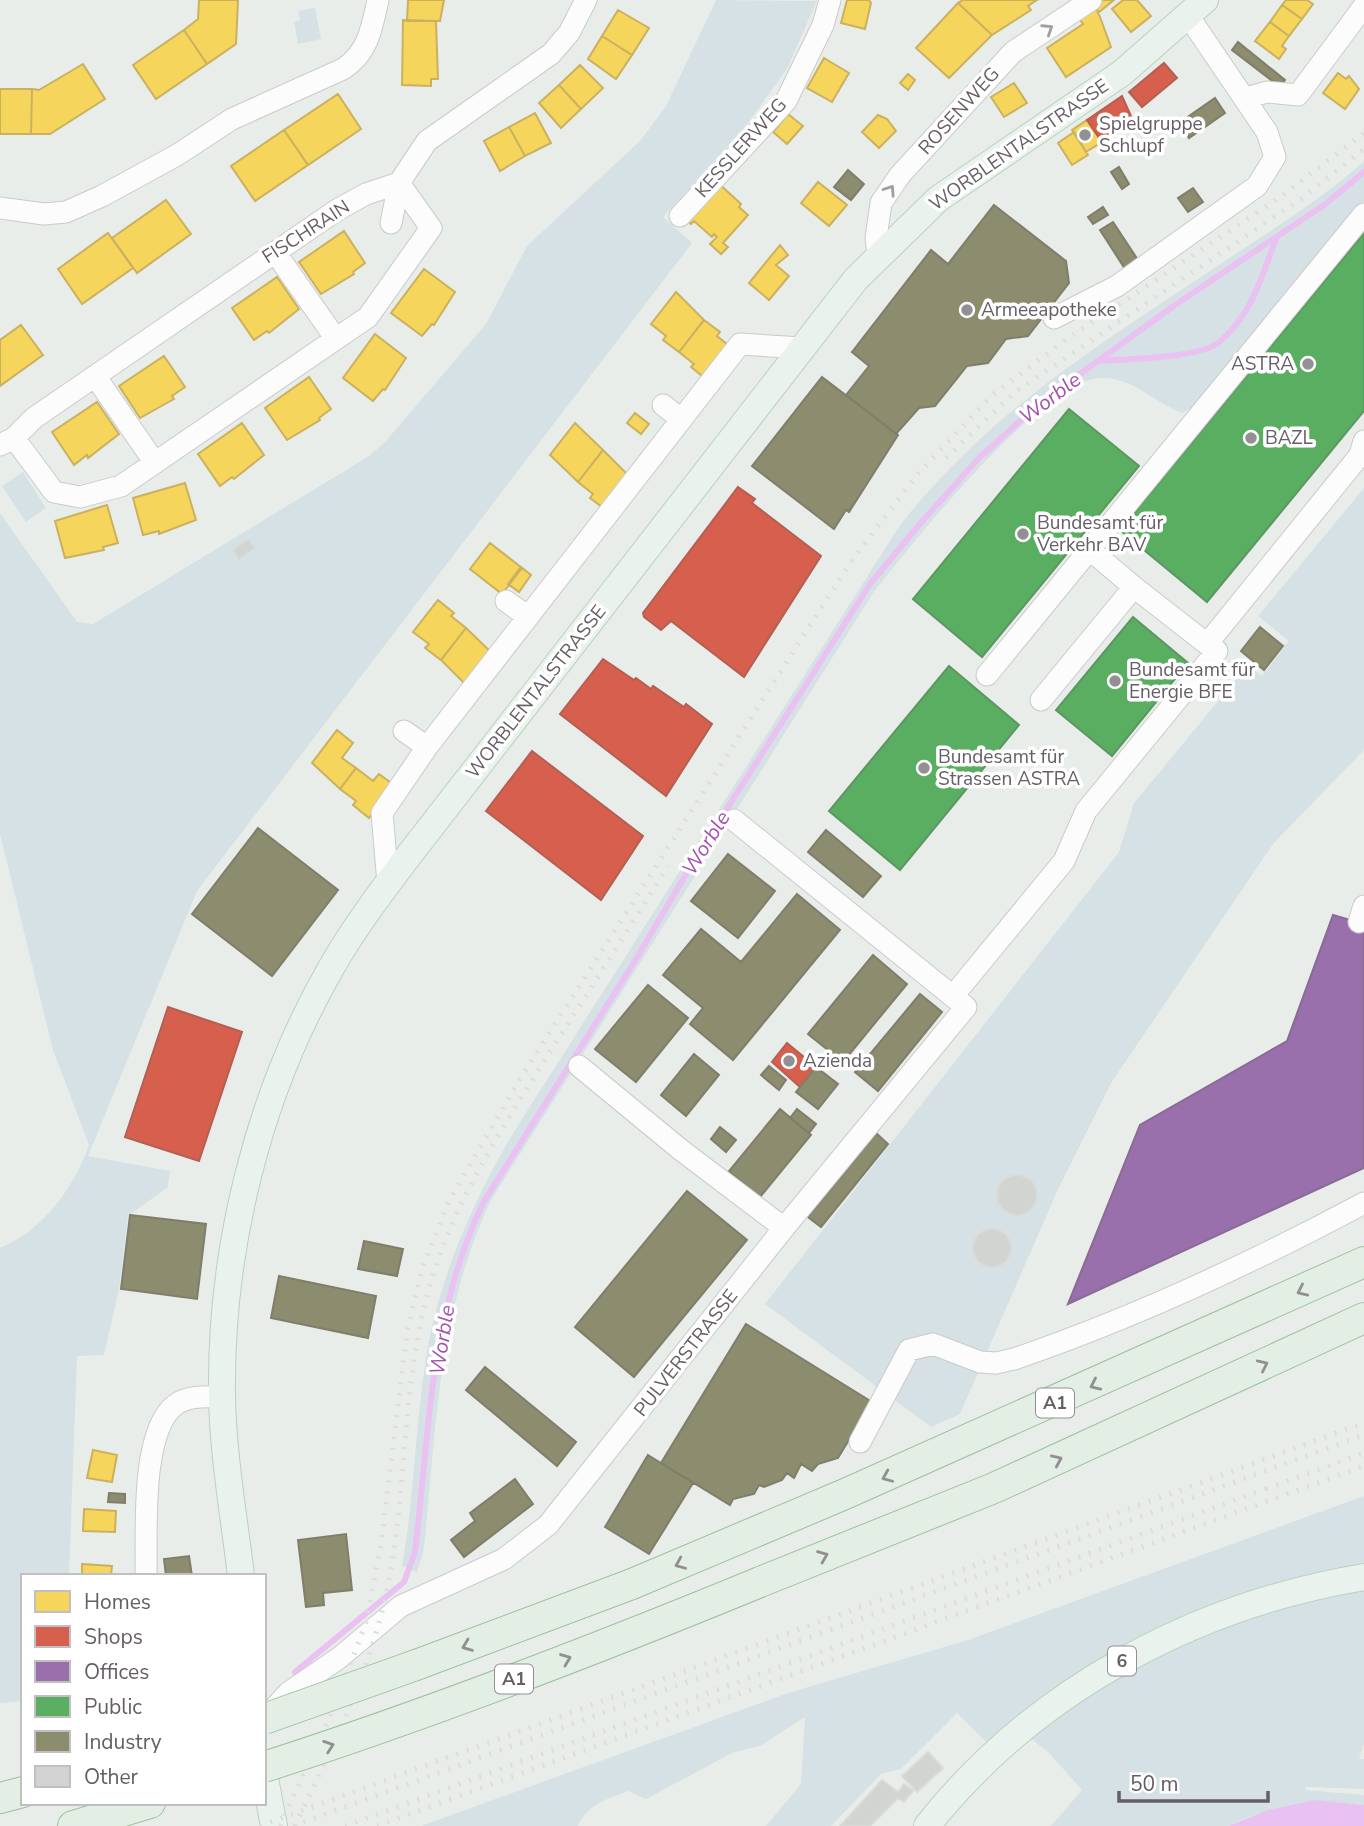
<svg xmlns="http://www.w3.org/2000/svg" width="1364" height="1826" font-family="'Nunito Sans',sans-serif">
<rect width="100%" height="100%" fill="#e9ede9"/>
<path fill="#d6e1e6" d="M716 0 817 1 787 69 746 126 663 217 692 243 197 891 88 1156 170 1171 168 1187 128 1216 119 1289 104 1355 77 1356 69 1576H23V1701L0 1703V1248C44 1230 74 1187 89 1145L53 1050 0 834V513L77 622 93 624 369 456 385 442 486 324 527 246 640 141 666 106Z
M315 8 321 39 298 44 294 22 300 20 298 11Z
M1364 161V201L1198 404 1182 413C1154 402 1131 376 1099 378 1040 382 911 545 873 593L491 1200C438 1312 436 1429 424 1549L417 1572 402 1566C414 1499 415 1432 425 1365 437 1283 469 1210 510 1138L900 525C994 407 1102 343 1225 261 1273 229 1322 199 1364 161Z
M23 472 46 508 26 522 2 486Z
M1364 488V750L1273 844 1111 1083 1059 1187 960 1414 931 1427 765 1304 1119 852 1134 803 1248 665 1262 676 1289 641 1258 616Z
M1364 1496V1566L1317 1575 988 1744 957 1713 901 1769 881 1774 831 1826H766L801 1784 805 1717 760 1746 734 1752 646 1799 628 1791C608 1799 587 1804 578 1826H421L788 1693 968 1640Z
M1364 1578V1743L1359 1759H1364V1789L1305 1787 1306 1790 1364 1795V1805C1315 1799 1273 1804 1228 1826H1051L1082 1790 1049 1753 1022 1731 1124 1661Z"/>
<path fill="#e9c2f2" d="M1316 1800 1364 1805V1826H1228L1268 1810Z"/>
<path fill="#f6d55c" stroke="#cab15f" stroke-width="2" d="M199 0H238L236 44 207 64 184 30 198 19Z
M408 0H444L440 21H407Z
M847 0H869L871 3 865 29 841 23Z
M963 0H1037L1028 6 1031 10 992 35 958 3Z
M1102 0H1114L1098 13 1096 6Z
M1123 0H1137L1151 16 1131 32 1112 9Z
M1286 0H1307L1313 4 1302 19 1282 5Z
M958 3 992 35 949 78 916 48Z
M1282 5 1302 19 1289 36 1270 22Z
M1096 6 1111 47 1066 77 1047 48 1083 24 1078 17Z
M618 10 649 28 632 55 602 36Z
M403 20 436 21 438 79H431V86L402 85Z
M1270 22 1289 36 1282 46 1286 49 1279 59 1255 41Z
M184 30 207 64 156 99 133 65Z
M602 36 632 55 616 79 588 59Z
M824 58 849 73 832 102 807 88Z
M83 64 105 99 50 134H31L32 89 39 90Z
M580 65 603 88 581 109 559 85Z
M1338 73 1346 79 1349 76 1359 89 1345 109 1323 93Z
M908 74 915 80 908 90 900 83Z
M1014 83 1027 103 1004 117 991 97Z
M559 85 581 109 561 128 539 103Z
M0 89H32L31 134H0Z
M338 94 361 129 308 165 284 130Z
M535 113 551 143 525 156 509 127Z
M788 114 803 126 787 144 773 132Z
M878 115 887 119 896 131 879 148 862 132Z
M1087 120 1102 142 1086 152 1072 130Z
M509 127 525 156 500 171 484 141Z
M284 130 308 165 255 201 231 166Z
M1074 132 1088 155 1072 165 1058 143Z
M717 182 741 204 739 207 748 215 723 243 728 247 721 254 710 244 717 237 714 234 712 237 694 221 691 224 685 218Z
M818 182 847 205 829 226 801 203Z
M166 200 191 234 137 273 112 238Z
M344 231 365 263 353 272 354 274 321 294 299 262Z
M108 233 133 268 82 304 58 269Z
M780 245 788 255 776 265 789 276 769 300 749 283Z
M424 269 455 292 434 325 432 324 422 336 391 313Z
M277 277 299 309 269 333 267 331 254 340 232 308Z
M676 292 704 320 679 352 663 340 666 336 651 324Z
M704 320 720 332 717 336 732 348 707 380 691 367 694 364 679 352Z
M21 325 43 355 0 386V340Z
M375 334 406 358 385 390 383 389 373 401 343 378Z
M164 356 185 387 172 396 174 399 140 418 119 386Z
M309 377 331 409 319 418 320 420 287 440 265 408Z
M97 402 119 434 88 458 87 455 74 465 52 432Z
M635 413 649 424 641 434 627 423Z
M242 423 264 455 234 479 232 477 220 486 198 454Z
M575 423 603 450 578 482 550 455Z
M603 450 631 478 606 510 590 498 593 494 578 482Z
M185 483 196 520 159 534V531L143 535 133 498Z
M107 505 118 543 103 547 104 550 65 558 55 521Z
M490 543 522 568 502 594 470 569Z
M521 567 531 575 519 592 508 584Z
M438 600 454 613 451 616 466 628 441 660 425 648 429 644 413 632Z
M466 628 494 655 469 688 441 660Z
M337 730 353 743 342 758 356 768 340 789 312 763Z
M356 768 373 781 379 774 394 785 369 818 353 805 356 801 340 789Z
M93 1450 117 1455 112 1482 87 1478Z
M84 1509 116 1511 115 1532 83 1531Z
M82 1564 112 1566 111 1576H82Z"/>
<path fill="#d6604d" stroke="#b45f54" stroke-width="2" d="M1164 63 1177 78 1142 107 1129 92Z
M1122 96 1131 116 1120 123 1123 128 1102 142 1087 120Z
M738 487 755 499 752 503 821 556 744 677 671 621 661 630 644 617 643 613Z
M603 659 634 680 636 678 651 689 653 686 684 707 686 704 712 724 666 796 560 714Z
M532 751 643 836 601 900 486 811Z
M168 1007 242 1032 199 1161 125 1137Z
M787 1043 816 1067 800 1087 772 1062Z"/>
<path fill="#9970ab" stroke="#896b96" stroke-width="2" d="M1333 915 1364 924V1168L1068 1304 1140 1125 1287 1041Z"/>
<path fill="#5aae61" stroke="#5d9662" stroke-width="2" d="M1364 233V411L1207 602 1120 530Z
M1069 409 1139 466 982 657 913 599Z
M1133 617 1188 663 1112 756 1056 710Z
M949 666 1019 725 900 870 829 811Z"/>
<path fill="#8c8c6e" stroke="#807e6b" stroke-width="2" d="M1238 42 1285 80 1280 87 1232 50Z
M1215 98 1225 113 1189 138 1179 123Z
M1119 167 1129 184 1122 189 1111 172Z
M848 170 864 184 851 200 834 187Z
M1193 188 1203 202 1188 212 1178 198Z
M994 205 1066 261 1069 283 1028 336 1006 339 988 363 967 366 935 406 919 408 896 434 846 395 869 366 852 352 931 250 948 264Z
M1103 207 1108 215 1093 224 1088 217Z
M1113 222 1140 263 1127 272 1100 230Z
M822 377 898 435 849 512 846 510 834 529 752 466Z
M1260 627 1283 646 1264 670 1241 651Z
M258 828 338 890 272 976 192 914Z
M826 830 881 876 863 897 808 852Z
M728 854 775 891 738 938 691 901Z
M797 894 840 930 733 1060 690 1024 703 1008 663 975 701 929 741 962Z
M873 955 907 984 843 1062 808 1034Z
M648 985 688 1018 636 1082 595 1049Z
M920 994 942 1012 878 1091 855 1072Z
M694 1054 719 1075 686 1116 661 1095Z
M769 1066 786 1080 779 1090 761 1075Z
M816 1067 838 1084 818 1109 796 1092Z
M780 1109 811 1135 760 1197 729 1171Z
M797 1109 816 1124 809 1133 790 1118Z
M720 1127 736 1140 726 1152 711 1139Z
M876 1133 888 1144 821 1227 808 1217Z
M687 1191 747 1240 634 1377 575 1327Z
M130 1215 206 1224 197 1299 121 1289Z
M364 1241 403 1249 397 1276 358 1269Z
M279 1276 376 1296 368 1338 271 1318Z
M746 1324 872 1402 838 1458 818 1464 812 1471 801 1464 794 1478 787 1473 782 1480 764 1487 759 1485 754 1494 733 1499 730 1505 661 1463Z
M485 1367 576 1442 557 1466 466 1390Z
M648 1455 693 1483 649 1554 605 1527Z
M515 1479 533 1504 464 1557 451 1540 475 1521 470 1513Z
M109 1493 125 1494V1503L108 1502Z
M346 1534 352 1590 323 1593 324 1605 306 1607 298 1540Z
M189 1556 192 1576H166L164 1559Z"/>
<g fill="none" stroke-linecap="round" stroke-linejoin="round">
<path stroke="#e9c2f2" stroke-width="6" d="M1100 361C1126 359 1199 358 1218 343 1251 317 1262 276 1276 239
M295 1672 404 1582 415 1552C430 1428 429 1318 483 1203L633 964 695 859 870 584 918 526 979 458 1040 403 1175 305 1324 205 1364 172"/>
</g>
<path fill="#d1d4d1" stroke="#d8dcd8" stroke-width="2" d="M248 539 255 548 239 559 233 550Z
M997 1195a20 20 0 1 1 40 0a20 20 0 1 1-40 0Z
M973 1248a19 19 0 1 1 38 0a19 19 0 1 1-38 0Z
M928 1752 943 1768 917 1792 902 1776Z
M882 1780 898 1792 904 1784 913 1791 904 1802 898 1798 870 1826H840Z"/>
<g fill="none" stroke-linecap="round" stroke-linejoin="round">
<defs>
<path id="minor" d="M1246 98 1267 92 1298 95 1364 6
M0 208 44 214 66 212 102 196 177 155 232 119 343 69C368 53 372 28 378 0
M680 216 786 101 823 25 830 0
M275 252 336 339
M878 255 876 238 881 203 900 175 1013 52 1091 0
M1054 318 1117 286 1257 186 1275 157 1267 132 1189 17
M95 376 155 463
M663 405 681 419
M14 438 54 492 80 497 121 486 368 317 431 228 399 183 391 223
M0 445 14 438 34 418 337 210 366 194 399 183 427 141 551 54 569 33 586 0
M1089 549 1134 587
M506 601 528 617
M987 675 1364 214
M1041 700 1134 587 1207 644 1360 455 1364 441
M404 731 427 747
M388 883 382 813 427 747 740 344 802 348
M1359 922 1364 906
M953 996 1064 861 1086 811 1217 651 1207 644
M579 1066 681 1150 784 1228
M860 1442 909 1350 933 1344 980 1362 996 1363 1014 1359C1137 1317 1250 1264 1364 1203
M146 1576C147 1534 140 1432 175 1405 188 1395 207 1397 222 1397
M268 1715 288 1693 339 1658 401 1606 504 1559 548 1525 784 1228 966 1007 734 820"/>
<path id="major" d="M241 1576C234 1516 223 1456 222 1396 220 1249 258 1095 331 968 355 926 384 888 413 850L856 279 938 199 1122 73 1205 0
M264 1773 274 1826
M927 1826C1034 1690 1196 1605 1364 1577"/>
<path id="highway" d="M760 1582 994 1488 1364 1318
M416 1665 632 1584 845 1494 1364 1262
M0 1798 23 1792
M73 1826 150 1803"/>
</defs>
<use href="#minor" stroke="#cacaca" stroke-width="23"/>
<use href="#major" stroke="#bad2bc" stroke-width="28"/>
<use href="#highway" stroke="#9ac19d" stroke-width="32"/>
<use href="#minor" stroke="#fcfcfc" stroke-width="21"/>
<use href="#major" stroke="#e9f2ec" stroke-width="26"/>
<use href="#highway" stroke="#e3eee4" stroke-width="30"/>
<path stroke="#dcdddc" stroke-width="5" stroke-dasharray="2 9" stroke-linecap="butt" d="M946 458 1015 392 1301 199 1364 149
M1266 1489 1364 1453
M260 1826 1364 1423
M280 1826 337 1701 366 1622 381 1545 407 1332 422 1269 449 1201 518 1082 848 566 916 476 992 395 1070 337 1279 198 1364 133
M293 1826 1364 1435
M295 1826C333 1745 374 1664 390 1575 408 1474 402 1370 434 1272 460 1191 507 1120 552 1049 591 988 630 927 668 866
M345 1826 1273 1486
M377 1826 1364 1466"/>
<defs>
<path id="highway-bridge" d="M264 1719 416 1665
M264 1767C432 1713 597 1649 760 1582"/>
</defs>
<use href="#highway-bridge" stroke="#9ac19d" stroke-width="32" stroke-linecap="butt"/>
<use href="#highway-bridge" stroke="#e3eee4" stroke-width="30"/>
</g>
<defs><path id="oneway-chevron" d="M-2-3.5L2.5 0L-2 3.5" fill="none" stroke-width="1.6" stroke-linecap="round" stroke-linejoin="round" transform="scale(1.75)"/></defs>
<g stroke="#a19da1">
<use href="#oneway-chevron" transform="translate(1048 29) rotate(-33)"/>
<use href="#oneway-chevron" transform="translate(890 190) rotate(-56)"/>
</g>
<g stroke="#919091">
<use href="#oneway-chevron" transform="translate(1302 1291) rotate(155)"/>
<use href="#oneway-chevron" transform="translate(1263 1365) rotate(-25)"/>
<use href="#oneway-chevron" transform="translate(1095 1385) rotate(155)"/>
<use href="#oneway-chevron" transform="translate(1057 1460) rotate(-24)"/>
<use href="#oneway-chevron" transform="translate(887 1477) rotate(157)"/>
<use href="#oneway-chevron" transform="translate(823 1556) rotate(-22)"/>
<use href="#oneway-chevron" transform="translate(680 1564) rotate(157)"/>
<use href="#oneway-chevron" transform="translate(467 1646) rotate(159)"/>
<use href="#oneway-chevron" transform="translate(566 1659) rotate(-21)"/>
<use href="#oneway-chevron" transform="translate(329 1746) rotate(-19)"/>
</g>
<g fill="#939093" stroke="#fff" stroke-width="2.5">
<circle cx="1085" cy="135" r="7"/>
<circle cx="967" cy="310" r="7"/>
<circle cx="1308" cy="364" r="7"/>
<circle cx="1251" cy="438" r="7"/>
<circle cx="1023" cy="534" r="7"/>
<circle cx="1115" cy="681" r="7"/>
<circle cx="924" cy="768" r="7"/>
<circle cx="789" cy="1061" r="7"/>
</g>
<g text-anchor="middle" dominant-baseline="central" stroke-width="7" stroke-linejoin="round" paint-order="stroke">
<g fill="#fff" stroke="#938e93" stroke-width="2">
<rect x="1036" y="1388.5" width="38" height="29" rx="5"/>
<rect x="1108" y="1646.5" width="28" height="29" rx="5"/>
<rect x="495" y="1664.5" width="38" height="29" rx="5"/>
</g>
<g font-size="18" font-weight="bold" fill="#655e65">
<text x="1055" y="1403">A1</text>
<text x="1122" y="1661">6</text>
<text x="514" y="1679">A1</text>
</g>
<g font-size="19" fill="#655e65" stroke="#fff">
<text transform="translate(959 111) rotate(-48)">ROSENWEG</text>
<text transform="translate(1019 145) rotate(-35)">WORBLENTALSTRASSE</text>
<text transform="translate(741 148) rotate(-48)">KESSLERWEG</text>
<text transform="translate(306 232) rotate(-33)">FISCHRAIN</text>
<text transform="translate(536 692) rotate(-52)">WORBLENTALSTRASSE</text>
<text transform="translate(686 1353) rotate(-52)">PULVERSTRASSE</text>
</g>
<g font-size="19" fill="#655e65" stroke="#fff" text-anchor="start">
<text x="1099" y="124">Spielgruppe<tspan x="1099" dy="22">Schlupf</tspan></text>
<text x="981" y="310">Armeeapotheke</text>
<text x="1294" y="364" text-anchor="end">ASTRA</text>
<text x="1265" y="438">BAZL</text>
<text x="1037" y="523">Bundesamt für<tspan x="1037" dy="22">Verkehr BAV</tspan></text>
<text x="1129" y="670">Bundesamt für<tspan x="1129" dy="22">Energie BFE</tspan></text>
<text x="938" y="757">Bundesamt für<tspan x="938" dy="22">Strassen ASTRA</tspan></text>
<text x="803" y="1061">Azienda</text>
</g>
<g font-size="21" font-style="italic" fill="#a452af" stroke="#fff">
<text transform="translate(1050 398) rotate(-37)">Worble</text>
<text transform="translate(706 843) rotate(-58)">Worble</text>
<text transform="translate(442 1340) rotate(-81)">Worble</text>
</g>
</g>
<rect x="21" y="1574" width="245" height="231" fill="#ffffff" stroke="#c1bfc1" stroke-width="2"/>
<rect x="35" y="1591" width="35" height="21" fill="#f6d55c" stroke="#c1bfc1" stroke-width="2"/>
<text x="84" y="1609" font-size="21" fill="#655e65">Homes</text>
<rect x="35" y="1626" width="35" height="21" fill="#d6604d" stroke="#c1bfc1" stroke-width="2"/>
<text x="84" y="1644" font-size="21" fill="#655e65">Shops</text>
<rect x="35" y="1661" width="35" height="21" fill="#9970ab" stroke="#c1bfc1" stroke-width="2"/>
<text x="84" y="1679" font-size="21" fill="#655e65">Offices</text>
<rect x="35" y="1696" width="35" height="21" fill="#5aae61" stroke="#c1bfc1" stroke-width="2"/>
<text x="84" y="1714" font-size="21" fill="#655e65">Public</text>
<rect x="35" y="1731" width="35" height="21" fill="#8c8c6e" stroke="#c1bfc1" stroke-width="2"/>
<text x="84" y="1749" font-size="21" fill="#655e65">Industry</text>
<rect x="35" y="1766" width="35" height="21" fill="#d1d4d1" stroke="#c1bfc1" stroke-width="2"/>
<text x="84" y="1784" font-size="21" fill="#655e65">Other</text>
<path d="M1119 1791v10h149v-10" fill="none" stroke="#655e65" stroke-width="3.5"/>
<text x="1130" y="1791" font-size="21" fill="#655e65" stroke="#ffffff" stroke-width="5" paint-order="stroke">50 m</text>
</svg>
